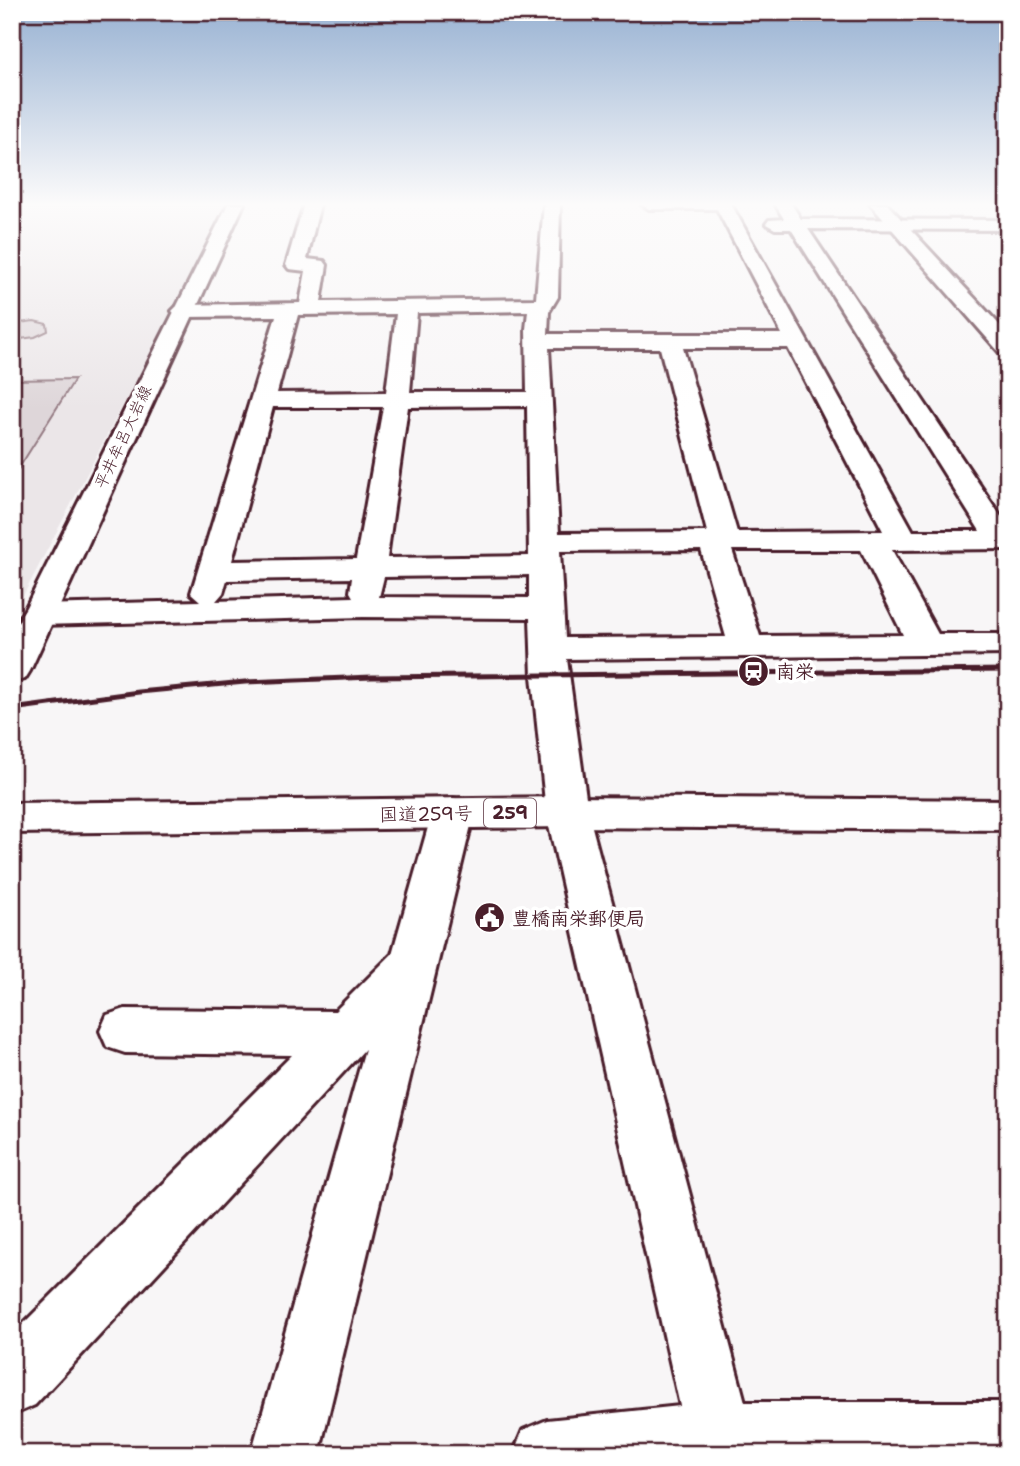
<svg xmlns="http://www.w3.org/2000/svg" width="1020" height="1466" font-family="'Shantell Sans','Klee One',sans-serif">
<rect width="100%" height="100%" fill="#f8f6f7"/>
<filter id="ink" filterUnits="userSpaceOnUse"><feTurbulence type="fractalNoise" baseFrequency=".0143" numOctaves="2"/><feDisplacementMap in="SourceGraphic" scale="14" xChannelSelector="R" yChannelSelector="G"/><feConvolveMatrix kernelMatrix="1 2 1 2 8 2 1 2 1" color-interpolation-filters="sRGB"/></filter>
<g filter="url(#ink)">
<path fill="#ebe6e8" d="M12 204H228L12 617Z"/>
<path fill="#ded6d9" stroke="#947a82" stroke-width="2" d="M34 321 47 324 48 331 35 337 12 340V324Z
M75 379 12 479V380Z"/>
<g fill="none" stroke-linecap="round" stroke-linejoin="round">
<defs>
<path id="minor" d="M304 204H320L307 259 324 261 327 265 321 302 536 299 544 204H560L558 297 549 312 548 334H782L717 209H649L641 204H731L913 531H980L791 229H775L766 224 769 220 784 219 775 204H791L801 219 1008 220V230L808 229 1008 527V549L892 550 938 634H1008V654L567 659 588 812 745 1402H1008V1454H513L523 1430 547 1420 680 1406 546 812 532 676 530 618 363 617 38 625 26 622 21 615 26 608 38 605 200 601 191 593 276 316 183 317 176 315 172 311 176 307 183 305 300 303 306 271 289 269 286 265ZM528 311 526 329 527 392H410L417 313ZM396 314 386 392 277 393 298 315ZM549 348H660L707 532 559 533ZM683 348H788L883 531 737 532ZM527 406 529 556 387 558 408 407ZM273 407H383L356 559 232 561ZM701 550 726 637 565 638 560 551ZM732 550H861L903 635 760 636ZM529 575V598L379 597 384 577ZM352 578 350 592 353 597 216 601 223 593 227 580Z
M453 798 468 802 474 813 319 1454H251L365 1049 35 1405 12 1415V1335L292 1055 125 1053 107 1047 100 1031 107 1015 125 1009 335 1011 392 954 432 813 438 802Z"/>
<path id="tertiary" d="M870 204H887L1008 334V355L1000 353Z"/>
<path id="secondary" d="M228 204H244L30 671 25 679 12 682V635Z"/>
<path id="trunk" d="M567 797 1008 800V830L567 827 12 833V803Z"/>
</defs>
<use href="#minor" stroke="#4a1f2b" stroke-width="6"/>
<use href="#tertiary" stroke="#4a1f2b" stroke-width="6"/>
<use href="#secondary" stroke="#4a1f2b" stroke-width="6"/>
<use href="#trunk" stroke="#4a1f2b" stroke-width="6"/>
<use href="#minor" fill="#fff" fill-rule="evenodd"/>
<use href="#tertiary" fill="#fff" fill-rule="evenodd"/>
<use href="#secondary" fill="#fff" fill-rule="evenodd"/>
<use href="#trunk" fill="#fff" fill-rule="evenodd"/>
<path stroke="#4a1f2b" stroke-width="5" d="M12 709 139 692 245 682 372 677 1008 670"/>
</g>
</g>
<linearGradient id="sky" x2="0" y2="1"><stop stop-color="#97b1d2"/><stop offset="0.5" stop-color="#fcfbfb"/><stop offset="1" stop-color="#fcfbfb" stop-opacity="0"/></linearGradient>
<rect width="1020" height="409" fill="url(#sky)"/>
<defs>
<symbol id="station-disc" viewBox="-11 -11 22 22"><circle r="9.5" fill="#4a1f2b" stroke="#fff"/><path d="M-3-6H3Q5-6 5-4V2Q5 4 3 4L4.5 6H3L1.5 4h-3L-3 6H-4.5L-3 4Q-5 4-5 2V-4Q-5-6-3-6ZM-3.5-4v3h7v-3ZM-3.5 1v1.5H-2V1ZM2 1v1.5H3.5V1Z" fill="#fff"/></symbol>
<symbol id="civic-disc" viewBox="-11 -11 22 22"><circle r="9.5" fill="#4a1f2b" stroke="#fff"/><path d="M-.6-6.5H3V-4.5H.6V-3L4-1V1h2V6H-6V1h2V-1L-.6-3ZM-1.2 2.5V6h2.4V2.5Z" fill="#fff"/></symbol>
</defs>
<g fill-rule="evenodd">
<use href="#station-disc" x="736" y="654" width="35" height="35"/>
<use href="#civic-disc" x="472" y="900" width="35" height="35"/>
</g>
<g text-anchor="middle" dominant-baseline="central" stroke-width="7" stroke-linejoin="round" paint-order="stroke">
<g font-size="16" fill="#4a1f2b" stroke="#fff">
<text transform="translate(123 437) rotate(-65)">平井牟呂大岩線</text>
</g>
<rect fill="#fff" stroke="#80626b" stroke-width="2" x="484" y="798.5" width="52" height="29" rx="5"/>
<g font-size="18" font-weight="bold" fill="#4a1f2b">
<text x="510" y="813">259</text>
</g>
<g font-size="19" font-weight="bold" fill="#4a1f2b" stroke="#fff" text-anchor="start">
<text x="776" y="671">南栄</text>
<text x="512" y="918">豊橋南栄郵便局</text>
</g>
<g font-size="19" fill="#4a1f2b" stroke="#fff">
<text transform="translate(426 814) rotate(-1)">国道259号</text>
</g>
</g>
<rect width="1020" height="1466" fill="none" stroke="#fff" stroke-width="42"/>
<rect x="21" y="21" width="978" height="1424" fill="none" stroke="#4a1f2b" stroke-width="2.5" filter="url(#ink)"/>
</svg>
